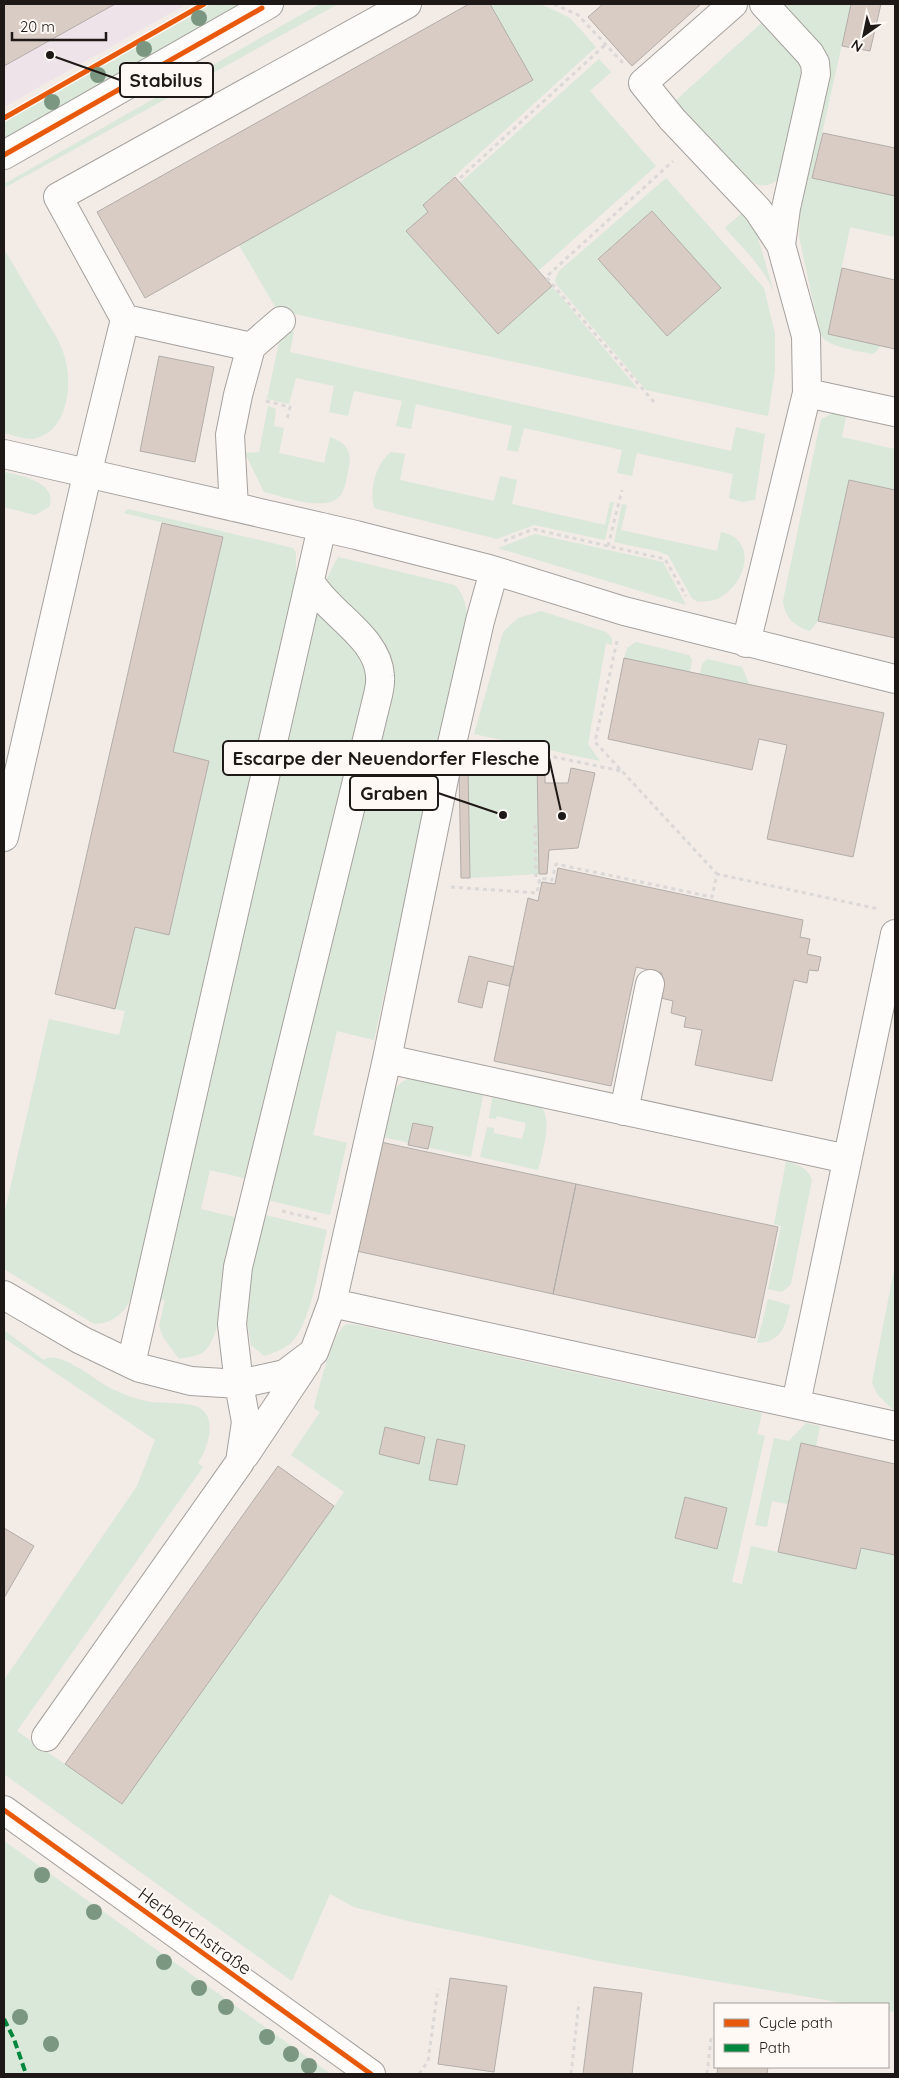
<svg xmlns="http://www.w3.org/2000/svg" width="899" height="2078" font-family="Quicksand,sans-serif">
<rect width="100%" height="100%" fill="#f2ebe6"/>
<path fill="#efe3ea" d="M4 4H187L4 107Z"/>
<path fill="#d9e8d8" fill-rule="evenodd" d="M211 4H248L4 142V121Z
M320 4H338L4 188V184Z
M490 4H541L570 18 596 47 423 205 428 212 407 231 552 286 638 389 277 310 239 245 533 80Z
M781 4H851L812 178 895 196V237L850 227 828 334 880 346 877 351 872 354C859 351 826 347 820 334L799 236 801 199 824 80Z
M766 19 801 63 802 70 780 178C773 183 768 187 759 185 738 179 691 119 675 101Z
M599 59 611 72 590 91 656 166 538 271 460 183Z
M666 178 764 288 775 334V371L768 416 646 390 556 284 555 280 559 271ZM652 211 720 288 667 336 598 258Z
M742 213 757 235 774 292C763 267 743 248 725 228Z
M4 249C17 271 30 293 43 315 51 328 60 341 64 355 73 381 69 429 37 438 28 441 13 435 4 433Z
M282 328 294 332 290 352 731 451 736 427 765 434 755 500 742 502 729 498 733 474 637 453 632 476 617 473 622 450 524 428 518 452 507 450 512 426 416 404 411 429 396 426 402 401 354 391 348 416 329 412 334 386 296 378 289 404 267 399Z
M268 406 276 409 274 426 284 428 279 453 324 463 330 437C341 441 350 447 350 460 348 470 347 482 343 491 333 516 283 496 264 492L245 453 259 452Z
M847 411 842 437 895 449V490L849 480 818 621 810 631C794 626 785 618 783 601L821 419 832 414Z
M391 452 405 454 400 480 494 501 500 476 517 480 512 504 605 525 610 502H614L605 540 534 525 497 539 377 509 374 507C369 490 376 463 391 452Z
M4 472C19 475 59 482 49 507L35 515 4 507Z
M622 504 627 505 621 530 717 551 721 532C760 540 745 586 717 599 711 601 704 601 698 602L692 598 668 555 657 551 614 542Z
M128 509 293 548 296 552V581L325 582 338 557 455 585C464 595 466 604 467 617L374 1040 337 1031 313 1135 347 1143 330 1215 245 1195 248 1179 210 1170 201 1209 238 1218 241 1209 327 1230C320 1259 312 1321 292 1342 284 1349 274 1353 264 1356L251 1345 247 1322 218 1319C217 1330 211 1349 200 1354 194 1357 186 1357 179 1359L163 1337 159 1326 165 1300 132 1294C128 1311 112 1324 94 1324L4 1269V1215L49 1019 119 1035 125 1011 115 1009 135 927 169 934 209 761 173 752 223 537 124 513Z
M535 534 663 562 686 605 498 548Z
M541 611 606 632 612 638V645L606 643 588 744 600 761 474 734 503 632 518 618Z
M636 642 689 655 692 659 690 672 624 658 627 648Z
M707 659 742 667 749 684 700 674 702 664Z
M468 762H537L539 874 470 878Z
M409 1078 484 1091 471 1157 378 1136C384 1115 387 1088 409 1078Z
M493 1093C507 1096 524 1097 536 1103 556 1113 542 1153 538 1170L480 1157 487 1127 494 1128V1133L522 1139 526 1123 497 1116 496 1119 489 1118Z
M786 1162C797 1164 808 1168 812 1180L791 1284 782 1292 768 1289 781 1226 774 1224Z
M895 1265V1412L877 1394 872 1382Z
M768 1299 790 1305C785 1325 783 1342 757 1343Z
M347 1324 358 1325 762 1413 757 1434 765 1436 732 1582 742 1584 751 1546 856 1569 861 1548 895 1555V2012L888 2011V2004H849L604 1962 412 1922 354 1907 330 1894 292 1981 4 1774V1680L137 1486 155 1440 4 1338V1330L44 1360C59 1348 99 1384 114 1390 126 1395 138 1400 151 1402 162 1403 190 1402 200 1408 218 1420 207 1449 198 1463L203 1467 17 1731 122 1804 344 1492 291 1455 320 1412 314 1408C318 1392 333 1329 347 1324Z
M806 1423 820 1426 816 1447 788 1504 772 1501 767 1527 755 1525 774 1438 789 1441Z
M4 1841 331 2074H4Z"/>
<path fill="#d9ccc4" stroke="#b3adaa" d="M4 4H115L4 66Z
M469 4H490L533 80 145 298 97 212Z
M603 4H701L632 66 588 17Z
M851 4H881L870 51 842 46Z
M823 133 895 148V196L812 178Z
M455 177 552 286 498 334 406 231 428 212 423 205Z
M652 211 721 288 667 336 598 259Z
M842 268 895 280V349L828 334Z
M159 356 214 367 195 462 140 451Z
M849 480 895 490V638L818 621Z
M162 523 223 537 173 752 209 761 169 935 135 927 115 1009 55 994Z
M624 658 884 713 853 857 767 839 787 745 759 739 752 770 608 739Z
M537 762 545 763V783H568L571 768 595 773 578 848 549 850 547 874H539Z
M459 767H468L470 878H461Z
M558 868 803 920 800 937 810 939 807 954 821 957 818 971 809 970 807 983 794 980 772 1081 695 1065 702 1030 684 1027 686 1017 671 1013 673 1001 657 997 662 973 636 967 611 1086 494 1061 528 898 538 901 542 882 555 884Z
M469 956 514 967 509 986 488 981 482 1008 458 1002Z
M413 1123 433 1127 428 1149 408 1145Z
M376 1141 576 1184 553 1294 352 1250Z
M576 1184 778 1227 755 1338 553 1294Z
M385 1427 425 1437 419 1464 379 1454Z
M437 1439 465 1445 457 1485 429 1480Z
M801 1443 895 1464V1555L861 1548 856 1569 778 1552Z
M278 1466 334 1506 122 1804 65 1764Z
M685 1497 727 1508 717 1549 675 1538Z
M4 1528 34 1546 4 1598Z
M450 1978 507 1986 494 2072 438 2064Z
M594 1987 642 1993 632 2074H583Z
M718 2067H768L767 2074H717Z"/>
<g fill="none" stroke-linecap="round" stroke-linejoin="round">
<defs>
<path id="minor" d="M733 4 643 83 672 119 758 210 781 245 806 336 807 393
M764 4 810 54 815 63 816 74 786 208 781 245
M4 155 269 4
M125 319 251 347
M4 454 356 535 489 569 624 611 895 679
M234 507 230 435 238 395 251 347 281 321
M746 643 807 393 895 412
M4 837 87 475 125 319 58 197 407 4
M387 1059 847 1159
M624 1111 650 984
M4 1295 81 1340 131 1364 140 1368 191 1381 239 1384 285 1374 314 1352 332 1303 387 1059 445 774 480 621 494 571
M332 1303 895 1426
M131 1364 322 527
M796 1403 895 934
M245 1455 307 1362
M46 1737 240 1462 246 1422 239 1384 232 1324 238 1267 376 703C378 695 381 685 380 676 378 636 327 613 310 581
M4 1810 371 2074"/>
</defs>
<use href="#minor" stroke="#a6a19d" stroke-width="30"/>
<path stroke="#dbd8d7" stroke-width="3" stroke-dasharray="4 4" stroke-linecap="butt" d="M554 4 578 15 623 63
M460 178 606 44
M266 401 290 407 287 419
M654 402 546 277 673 161
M504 541 533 529 665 559 686 596
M608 546 622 490
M617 641 595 742 717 874
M483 742 621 771
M535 825 536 877 540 878
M451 887 537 893 540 878 552 880 556 864 712 897 717 874 879 909
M282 1211 320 1220
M419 2074 428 2061 438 1989
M571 2074 579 2002
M707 2074 711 2038"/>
<use href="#minor" stroke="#fdfcfb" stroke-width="28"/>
<path stroke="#00873e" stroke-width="4" stroke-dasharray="8 4" stroke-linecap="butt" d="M4 2019 14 2039 26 2074"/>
<defs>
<path id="cycleway" d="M4 118 204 4
M4 155 262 8
M4 1810 371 2074"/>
</defs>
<use href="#cycleway" stroke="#fef9f5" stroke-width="8"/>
<use href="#cycleway" stroke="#e8590c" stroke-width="5"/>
</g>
<g fill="#7b9781">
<circle cx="199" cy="18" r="8"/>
<circle cx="144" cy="49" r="8"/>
<circle cx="98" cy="75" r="8"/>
<circle cx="52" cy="102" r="8"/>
<circle cx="42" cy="1875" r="8"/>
<circle cx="94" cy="1912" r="8"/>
<circle cx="164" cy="1962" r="8"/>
<circle cx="199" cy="1988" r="8"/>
<circle cx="226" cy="2007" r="8"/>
<circle cx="20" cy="2017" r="8"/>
<circle cx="267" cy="2037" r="8"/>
<circle cx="51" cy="2044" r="8"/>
<circle cx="291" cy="2054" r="8"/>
<circle cx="309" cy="2066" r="8"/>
</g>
<g text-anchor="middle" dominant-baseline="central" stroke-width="4" stroke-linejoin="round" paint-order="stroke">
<g font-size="18" fill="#1e1916" stroke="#fef9f5">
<text transform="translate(195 1931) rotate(36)">Herberichstraße</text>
</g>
</g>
<path fill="none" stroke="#1e1916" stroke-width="2" d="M50 55L120 80M562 816L549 758M503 815L438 793"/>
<g fill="#1e1916" stroke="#fef9f5" stroke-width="2">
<circle cx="50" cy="55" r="5"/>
<circle cx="562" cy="816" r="5"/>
<circle cx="503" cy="815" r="5"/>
</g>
<g fill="#fef9f5" stroke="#1e1916" stroke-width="2">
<rect x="120" y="63" width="93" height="34" rx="5"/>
<rect x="223" y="741" width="326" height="34" rx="5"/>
<rect x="350" y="776" width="88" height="34" rx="5"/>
</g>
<g font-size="19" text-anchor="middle" font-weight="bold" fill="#1e1916">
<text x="166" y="87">Stabilus</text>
<text x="386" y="765">Escarpe der Neuendorfer Flesche</text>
<text x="394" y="800">Graben</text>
</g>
<rect width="899" height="2078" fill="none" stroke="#1e1916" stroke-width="10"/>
<rect x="714" y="2003" width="175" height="65" fill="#fef9f5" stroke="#a49f9c"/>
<rect x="724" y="2019" width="25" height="8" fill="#e8590c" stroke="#a49f9c"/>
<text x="759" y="2028" font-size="15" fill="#1e1916">Cycle path</text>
<rect x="724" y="2044" width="25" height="8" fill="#00873e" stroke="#a49f9c"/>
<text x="759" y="2053" font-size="15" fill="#1e1916">Path</text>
<g transform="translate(864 35) rotate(213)" stroke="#fef9f5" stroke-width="4" paint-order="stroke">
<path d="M0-4L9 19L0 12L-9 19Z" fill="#1e1916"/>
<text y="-8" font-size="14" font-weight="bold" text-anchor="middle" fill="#1e1916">N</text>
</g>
<path d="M12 32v8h94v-8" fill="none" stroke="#1e1916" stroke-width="2.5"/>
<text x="20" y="32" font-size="15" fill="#1e1916" stroke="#fef9f5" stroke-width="4" paint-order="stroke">20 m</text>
</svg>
